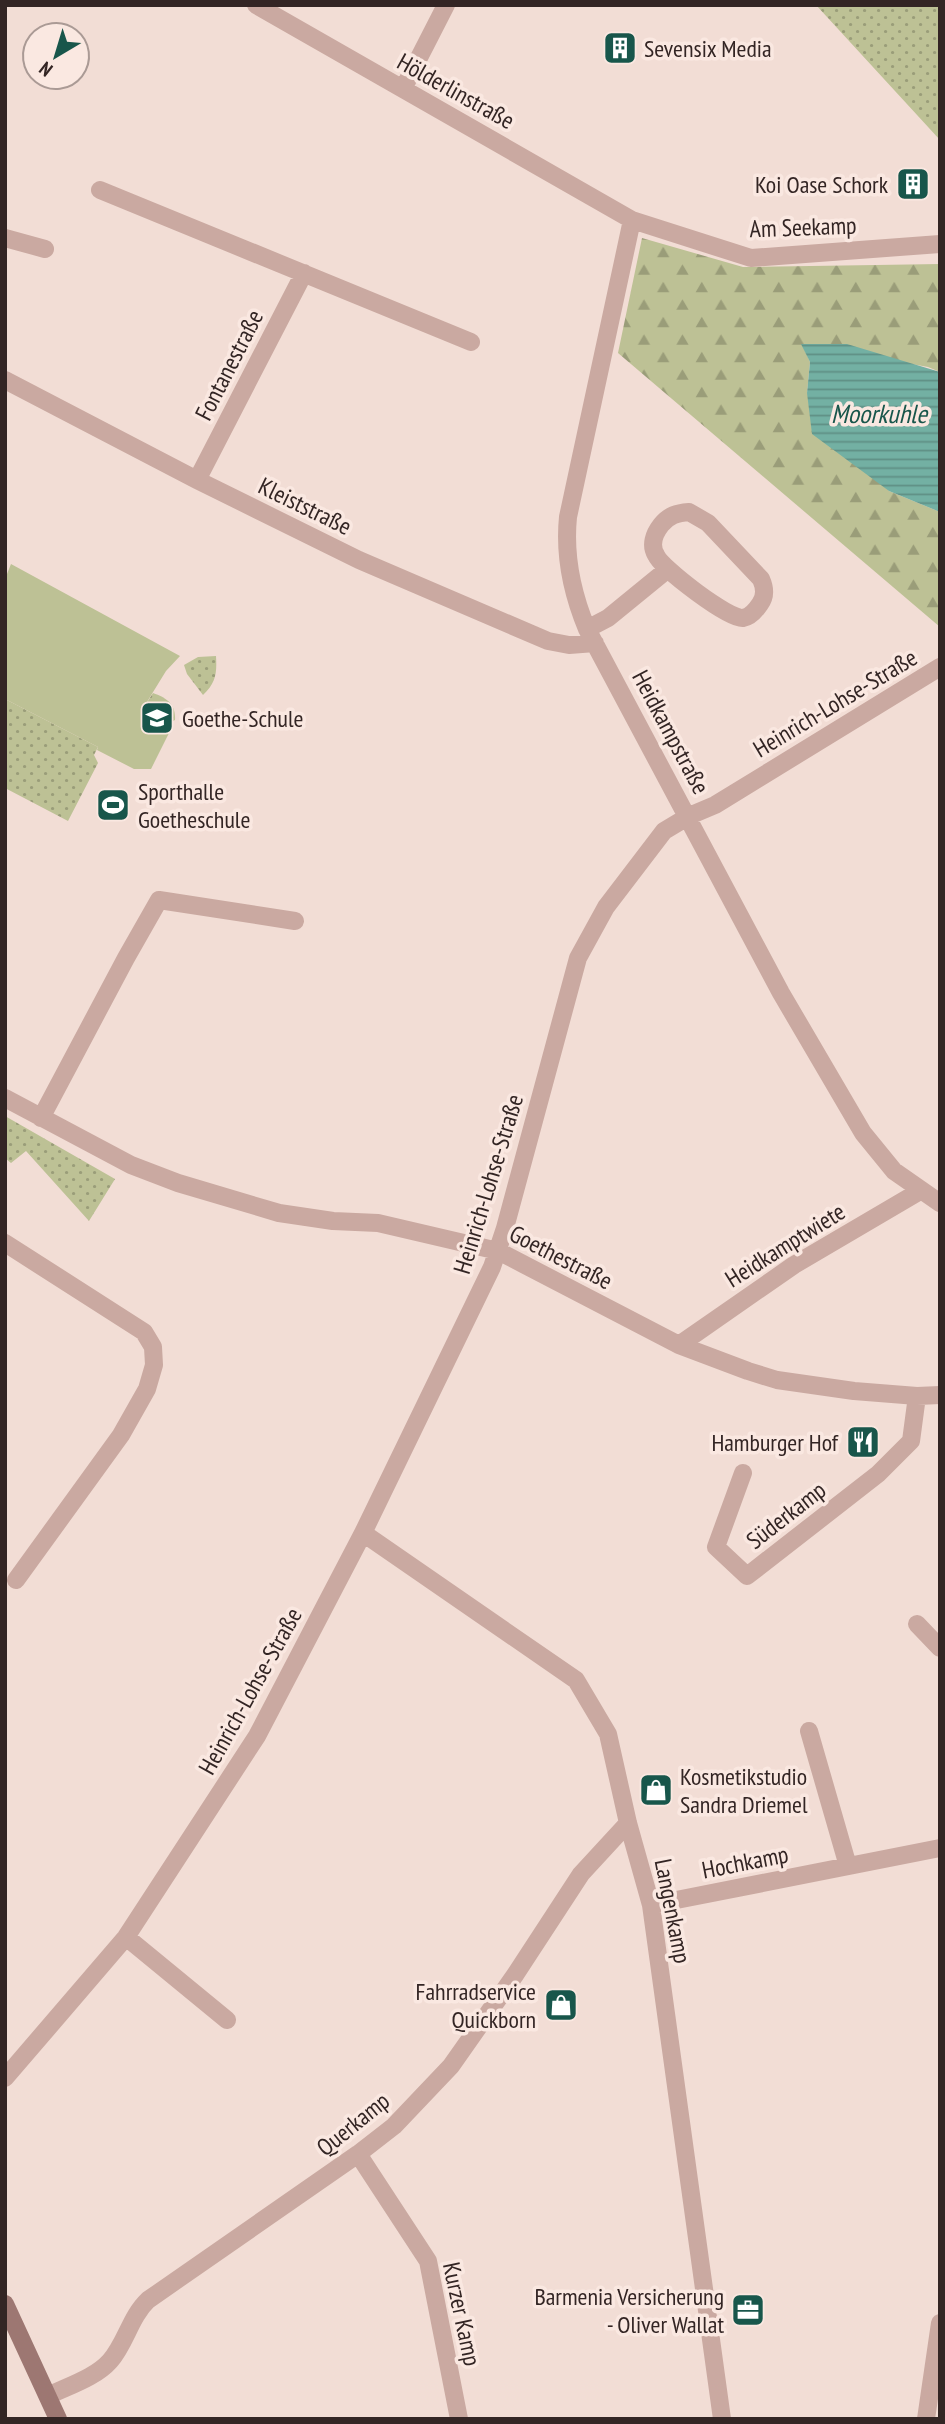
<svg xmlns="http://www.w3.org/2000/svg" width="945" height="2424" font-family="'PT Sans Narrow',sans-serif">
<defs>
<pattern id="grass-dots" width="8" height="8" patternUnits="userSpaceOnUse" patternTransform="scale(1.75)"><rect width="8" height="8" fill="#bdc195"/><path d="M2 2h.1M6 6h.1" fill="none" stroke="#9a9d79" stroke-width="1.8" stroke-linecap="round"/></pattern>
<pattern id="forest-firs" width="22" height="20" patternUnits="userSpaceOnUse" patternTransform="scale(1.75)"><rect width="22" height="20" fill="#bdc195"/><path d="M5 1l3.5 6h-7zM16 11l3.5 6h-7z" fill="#9a9d79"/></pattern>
<pattern id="water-rules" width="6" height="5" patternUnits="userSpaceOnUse" patternTransform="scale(1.75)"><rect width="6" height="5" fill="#73b0a3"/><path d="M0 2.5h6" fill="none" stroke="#5f8f85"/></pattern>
</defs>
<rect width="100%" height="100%" fill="#f2ddd5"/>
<path fill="url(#grass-dots)" d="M816 5H940V140Z
M216 656C217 673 216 683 203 695L187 674 184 665 198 657Z
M153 693C167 698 176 704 175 720L157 729 143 723 142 710Z
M5 699 98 747 94 755 98 763 68 821 5 788Z
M5 1116 115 1179 89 1221 26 1151 11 1163 5 1158Z"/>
<path fill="url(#forest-firs)" d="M642 238 743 267 940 264V372L928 367 802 344 810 362 807 393 889 491 940 512V627L618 353Z"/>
<path fill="#bdc195" d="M11 564 180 656 166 671 142 710 143 723 157 729H171L151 769H134L97 750 98 747 5 699V579Z"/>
<path fill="url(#water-rules)" d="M801 344H847L940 372V512L889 491 812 434 807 393 810 362Z"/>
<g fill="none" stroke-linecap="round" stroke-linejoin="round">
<path stroke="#caa9a1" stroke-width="18" d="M256 5 632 220 751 258 940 244
M403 89 446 5
M100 190 471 342
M632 220 568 517C564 557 572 593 587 629L781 993 863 1133 894 1171 940 1203
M5 238 45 249
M5 380 197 480 359 560 548 641 569 645 595 643
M197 480 304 273
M689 512 708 523 761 579C765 588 766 596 760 604 756 610 750 617 743 618 730 620 662 569 656 555 650 545 654 534 661 525 669 515 677 513 689 512Z
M587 629 608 618 668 569
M5 1098 131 1165 178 1183 279 1213 333 1221 378 1223 498 1251 679 1345 748 1371 777 1380 854 1391 917 1396 940 1395
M41 1118 126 958 159 900 295 921
M5 1243 144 1332 153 1347 154 1365 147 1389 121 1435 16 1580
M679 1345 794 1265 920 1191
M743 1473 716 1547 747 1576 878 1474 911 1441 917 1396
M363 1533 576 1680 608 1734 628 1823 651 1905 722 2419
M917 1624 940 1648
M809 1731 848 1866
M651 1905 940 1848
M126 1937 227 2020
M5 2078 126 1937 257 1736 363 1533 492 1267 505 1228 578 958 606 907 664 831 689 816 715 805 940 667
M358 2154 428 2261 459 2419
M48 2396C68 2386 95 2378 110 2361 126 2343 130 2317 148 2300L358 2154 394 2126 451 2066 515 1975 581 1874 628 1823
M926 2419 940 2323"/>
<path stroke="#9d7772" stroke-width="18" d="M5 2304 58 2419"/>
</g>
<defs>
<symbol id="building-square" viewBox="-11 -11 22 22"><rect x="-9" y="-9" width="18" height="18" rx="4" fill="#18564b" stroke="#fae8e1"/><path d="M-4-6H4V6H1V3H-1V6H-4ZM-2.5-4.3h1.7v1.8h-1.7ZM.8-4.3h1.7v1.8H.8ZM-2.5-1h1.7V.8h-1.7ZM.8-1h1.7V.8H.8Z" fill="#fff"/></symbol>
<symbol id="school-square" viewBox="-11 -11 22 22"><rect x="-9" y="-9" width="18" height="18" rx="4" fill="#18564b" stroke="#fae8e1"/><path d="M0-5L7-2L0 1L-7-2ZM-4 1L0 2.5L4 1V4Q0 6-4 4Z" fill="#fff"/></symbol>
<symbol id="stadium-square" viewBox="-11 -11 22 22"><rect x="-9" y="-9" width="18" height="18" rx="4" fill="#18564b" stroke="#fae8e1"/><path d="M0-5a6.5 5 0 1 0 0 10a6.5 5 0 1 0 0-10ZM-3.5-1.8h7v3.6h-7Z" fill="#fff"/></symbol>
<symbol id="restaurant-square" viewBox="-11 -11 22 22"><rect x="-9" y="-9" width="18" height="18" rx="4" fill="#18564b" stroke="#fae8e1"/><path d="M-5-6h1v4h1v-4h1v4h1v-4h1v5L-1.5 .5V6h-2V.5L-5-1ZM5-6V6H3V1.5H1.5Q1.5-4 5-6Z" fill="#fff"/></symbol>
<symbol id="shop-square" viewBox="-11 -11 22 22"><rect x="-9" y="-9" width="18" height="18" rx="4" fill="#18564b" stroke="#fae8e1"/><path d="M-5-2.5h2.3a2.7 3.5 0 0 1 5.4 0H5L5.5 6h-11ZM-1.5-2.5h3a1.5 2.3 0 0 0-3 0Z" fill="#fff"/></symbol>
<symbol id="office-square" viewBox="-11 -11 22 22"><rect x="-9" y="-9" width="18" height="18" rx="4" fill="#18564b" stroke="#fae8e1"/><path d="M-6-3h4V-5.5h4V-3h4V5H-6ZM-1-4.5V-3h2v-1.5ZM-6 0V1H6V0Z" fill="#fff"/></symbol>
</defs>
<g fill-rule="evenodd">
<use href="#building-square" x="601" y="29" width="38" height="38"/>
<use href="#building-square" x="894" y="165" width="38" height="38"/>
<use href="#school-square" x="138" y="699" width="38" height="38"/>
<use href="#stadium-square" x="94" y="786" width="38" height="38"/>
<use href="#restaurant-square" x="844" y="1423" width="38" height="38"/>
<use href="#shop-square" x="637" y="1771" width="38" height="38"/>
<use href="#shop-square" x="542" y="1986" width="38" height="38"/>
<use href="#office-square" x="729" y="2291" width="38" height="38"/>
</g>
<g text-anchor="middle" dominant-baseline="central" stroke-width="7" stroke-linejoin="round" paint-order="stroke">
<g font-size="24" fill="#332524" stroke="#fae8e1" text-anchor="start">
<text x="644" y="48">Sevensix Media</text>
<text x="888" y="184" text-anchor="end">Koi Oase Schork</text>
<text x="182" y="718">Goethe-Schule</text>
<text x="138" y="791">Sporthalle<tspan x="138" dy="28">Goetheschule</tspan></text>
<text x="838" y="1442" text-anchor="end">Hamburger Hof</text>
<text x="680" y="1776">Kosmetikstudio<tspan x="680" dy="28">Sandra Driemel</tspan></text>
<text x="536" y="1991" text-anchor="end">Fahrradservice<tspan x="536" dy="28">Quickborn</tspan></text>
<text x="724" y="2296" text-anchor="end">Barmenia Versicherung<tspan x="724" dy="28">- Oliver Wallat</tspan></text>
</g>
<g font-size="24" fill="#332524" stroke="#fae8e1">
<text transform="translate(456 91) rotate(29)">Hölderlinstraße</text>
<text transform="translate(803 227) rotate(-2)">Am Seekamp</text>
<text transform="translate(229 365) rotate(-63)">Fontanestraße</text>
<text transform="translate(305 506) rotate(26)">Kleiststraße</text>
<text transform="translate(835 703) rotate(-31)">Heinrich-Lohse-Straße</text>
<text transform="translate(671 732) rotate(62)">Heidkampstraße</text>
<text transform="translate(488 1184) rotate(-73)">Heinrich-Lohse-Straße</text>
<text transform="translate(785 1245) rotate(-32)">Heidkamptwiete</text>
<text transform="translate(561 1257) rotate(27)">Goethestraße</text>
<text transform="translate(786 1515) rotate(-38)">Süderkamp</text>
<text transform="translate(250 1691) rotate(-61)">Heinrich-Lohse-Straße</text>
<text transform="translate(745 1862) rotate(-11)">Hochkamp</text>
<text transform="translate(673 1911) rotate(79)">Langenkamp</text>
<text transform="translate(353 2124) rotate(-39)">Querkamp</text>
<text transform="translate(462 2314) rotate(78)">Kurzer Kamp</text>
</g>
<g font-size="26" font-style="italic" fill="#18564b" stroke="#fae8e1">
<text x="879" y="413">Moorkuhle</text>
</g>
</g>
<rect width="945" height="2424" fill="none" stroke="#332524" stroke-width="14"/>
<g transform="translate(56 56) rotate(218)"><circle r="33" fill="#fae8e1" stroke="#aa9a95" stroke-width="2"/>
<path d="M0-5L12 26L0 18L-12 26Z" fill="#18564b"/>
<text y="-10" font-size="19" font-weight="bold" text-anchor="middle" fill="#332524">N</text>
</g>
</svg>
